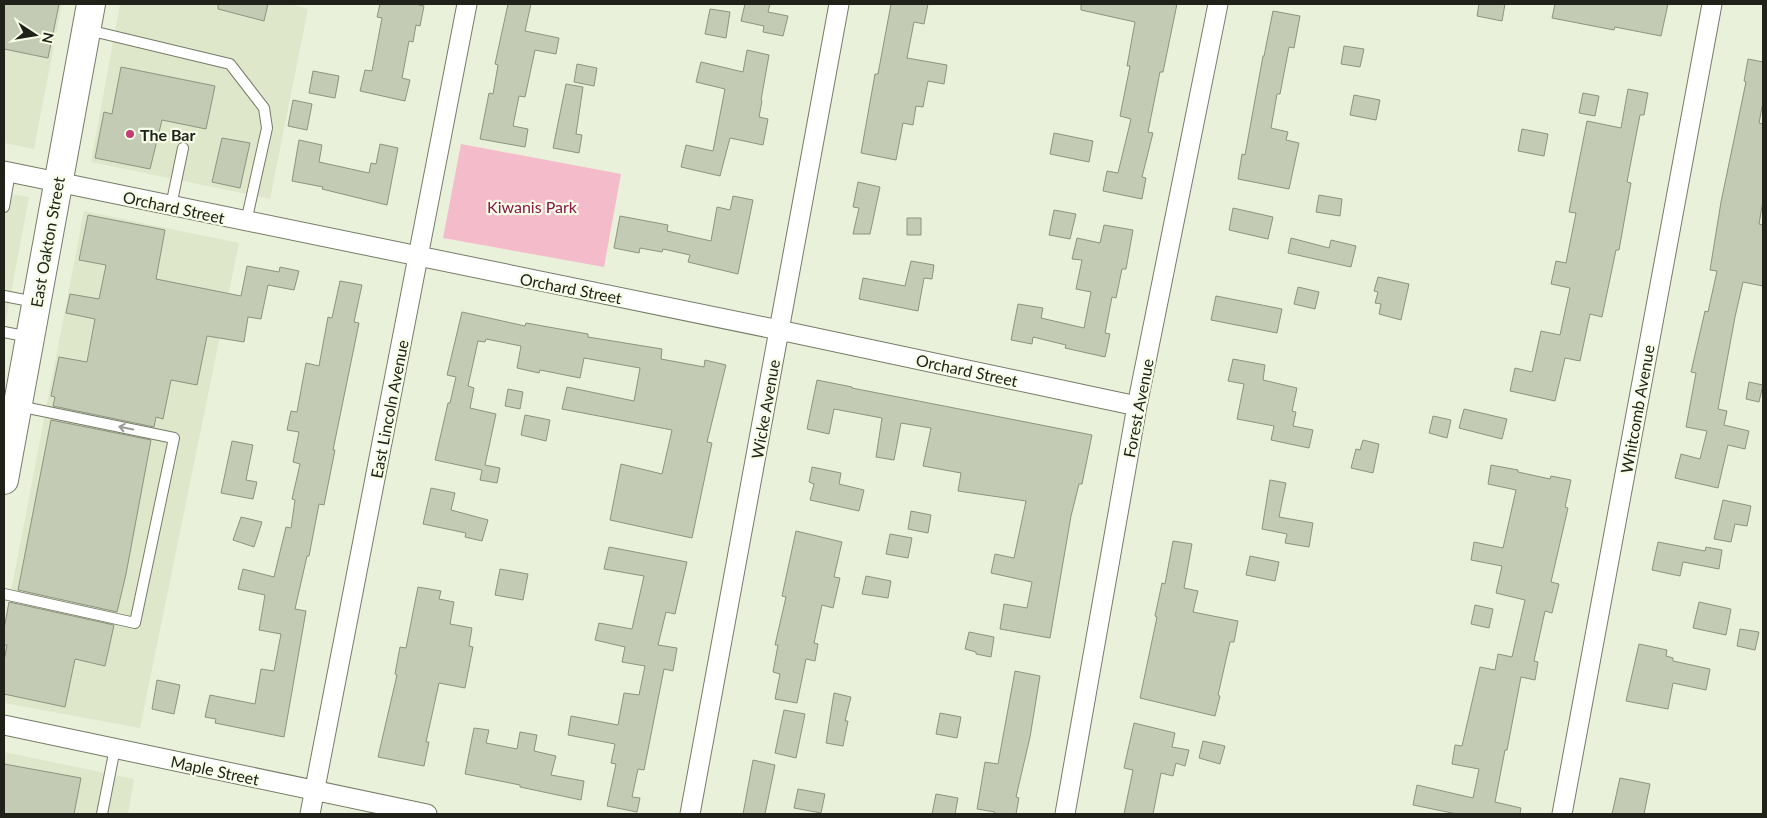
<svg xmlns="http://www.w3.org/2000/svg" width="1767" height="818" font-family="Lato,sans-serif">
<rect width="100%" height="100%" fill="#eaf1da"/>
<path fill="#dee7c9" d="M4 4H62L34 149 4 143Z
M120 4H289L308 9 270 199 91 162Z
M4 193 29 197 4 330Z
M84 211 239 243 140 728 4 703V628Z
M4 752 134 779 128 814H4Z"/>
<path fill="#f4bbcb" d="M461 144 621 174 604 267 443 238Z"/>
<path fill="#c4cbb5" stroke="#8d937e" d="M4 4H59L48 58 4 49Z
M218 4H268L264 21 218 9Z
M380 4H415L424 6 420 26 416 25 413 42 409 41 402 78 410 80 405 101 360 91 365 70 372 71 382 18 377 17Z
M508 4H531L525 31 559 38 556 54 535 50 525 97 519 96 513 126 528 129 525 147 480 139 489 93 493 94 498 65 495 64Z
M745 4H770L768 12 788 16 783 36 763 32 764 26 741 21Z
M891 4H928L924 24 914 22 907 58 947 65 944 84 928 81 923 107 916 106 913 125 903 123 896 160 861 153 875 74H878Z
M1081 4H1177L1163 72H1160L1148 132 1153 133 1142 177 1146 178 1142 199 1103 191 1107 171 1118 173 1131 119 1120 116 1130 66H1127L1135 22 1081 10Z
M1479 4H1505L1502 21 1477 16Z
M1555 4H1668L1661 36 1615 27 1614 30 1552 18Z
M710 9 730 12 726 38 705 34Z
M1273 11 1300 16 1294 48 1289 47 1280 94H1277L1271 128 1288 132 1286 140 1299 143 1289 189 1238 179 1242 154 1245 155 1263 56H1264Z
M1344 46 1364 49 1360 67 1341 64Z
M747 50 769 55 761 100 762 101 759 117 768 119 763 145 730 138 720 176 681 167 686 145 713 151 725 89 696 82 701 62 743 72Z
M1748 59 1763 62V102L1759 123 1763 124V201L1759 224 1763 225V286L1743 282 1735 317 1718 409 1727 411 1724 425 1749 431 1745 449 1728 445 1718 488 1675 478 1681 454 1700 459 1707 431 1686 427 1696 373 1691 372 1705 311 1708 312 1717 271 1710 270 1721 202 1746 82 1744 81Z
M577 64 597 68 594 86 574 82Z
M121 67 215 86 206 129 162 120 150 169 95 158 104 112 112 114Z
M313 71 339 76 335 98 309 93Z
M566 84 583 87 576 134 582 135 579 153 553 148Z
M1628 89 1648 93 1644 115H1640L1627 182 1631 183 1619 250H1616L1602 317 1590 314 1580 361 1565 358 1555 401 1510 391 1515 368 1532 372 1541 331 1560 335 1570 288 1551 284 1556 261 1566 263 1576 213 1569 212 1587 121 1621 128Z
M1583 93 1599 96 1595 116 1579 113Z
M1354 95 1380 100 1376 120 1350 115Z
M293 100 312 104 307 130 288 126Z
M1522 129 1548 134 1544 156 1518 151Z
M1054 133 1093 141 1089 162 1050 154Z
M222 138 250 143 240 188 212 182Z
M299 140 322 145 319 162 369 173 371 163 376 164 380 144 398 148 387 205 322 189 323 187 292 181Z
M858 182 880 187 870 234H853L859 208 853 207Z
M1319 195 1342 199 1340 216 1316 212Z
M733 196 753 200 738 274 688 262 690 255 663 249 662 252 640 248 639 253 614 248 620 216 668 225 667 231 711 241 717 207 730 210Z
M1233 208 1273 217 1268 239 1229 230Z
M1054 210 1076 214 1070 239 1049 235Z
M88 215 165 230 156 279 241 296 247 266 279 272 280 267 299 271 294 290 268 285 261 319 248 317 244 342 207 336 197 385 171 380 163 419 156 417 154 427 53 406 55 397 51 396 59 357 87 362 95 319 66 313 70 294 99 299 106 265 79 260Z
M907 218H921V235H907Z
M1104 225 1133 230 1126 269H1122L1116 298 1112 297 1105 333 1110 334 1105 357 1065 348 1066 345 1033 337 1032 344 1011 340 1018 304 1043 308 1041 318 1084 328 1091 292 1076 289 1082 260 1072 259 1077 238 1100 243Z
M1291 238 1329 248 1331 240 1356 246 1351 267 1288 253Z
M911 261 934 265 932 279 924 278 918 311 859 299 863 278 905 286Z
M1378 277 1409 284 1401 320 1379 314 1381 304 1375 303 1378 292 1374 291Z
M340 281 362 285 354 322 359 323 333 450H335L324 505 319 504 309 556H307L295 609 306 611 284 737 215 723 216 719 205 717 210 695 255 704 261 669 274 671 281 634 259 630 265 595 238 589 243 569 274 577 286 527 291 528 295 500 292 499 300 464 293 462 299 432 287 430 291 411 297 412 306 363 319 366 328 317 332 318Z
M1298 287 1319 292 1315 309 1294 304Z
M1216 296 1282 309 1277 333 1211 320Z
M462 312 525 326 526 323 588 334V337L662 349 661 359 704 367 705 360 726 365 707 442 712 443 692 538 610 520 621 464 662 474 672 430 562 409 567 387 634 401 640 368 584 358 580 378 540 370 539 373 517 368 521 346 486 339 485 342 478 341 468 386 474 388 470 408 496 414 485 465 500 468 497 483 480 480 482 470 435 460 448 403H450L456 377 447 375Z
M1233 359 1265 365 1263 380 1297 388 1292 411 1296 412 1293 426 1313 430 1309 448 1271 440 1274 426 1237 419 1244 384 1228 381Z
M817 380 852 387V388L1092 435 1082 484H1079L1071 516 1050 638 1000 629 1004 604 1027 608 1032 582 991 573 995 554 1014 558 1026 501 958 491 961 473 923 466 931 428 901 423 894 460 876 457 882 418 834 409 829 434 807 429Z
M1749 382 1763 385 1759 402 1746 399Z
M508 389 523 392 520 409 505 406Z
M1464 409 1507 419 1502 439 1459 428Z
M525 415 550 420 546 441 521 435Z
M1433 416 1451 420 1447 438 1429 433Z
M51 420 151 440 126 574 117 612 18 590Z
M1363 440 1379 444 1373 473 1351 468 1356 449 1360 450Z
M232 441 253 445 246 480 257 482 253 499 221 493Z
M1491 465 1518 470V472L1550 479 1551 476 1571 480 1565 507 1568 508 1551 582 1559 584 1552 613 1545 611 1534 661 1538 662 1535 680 1521 677 1507 750H1505L1495 802 1521 808 1520 814H1457L1413 805 1417 785 1473 798 1479 769 1452 764 1455 745 1462 746 1480 667 1495 670 1498 654 1512 657 1525 600 1496 593 1502 566 1471 560 1474 542 1503 548 1516 490 1488 484Z
M812 467 841 473 839 484 864 490 859 511 810 500 814 484 809 482Z
M1270 480 1286 483 1279 517 1313 523 1309 547 1285 543 1287 534 1262 529Z
M431 488 455 493 451 510 488 520 482 541 465 537 466 533 423 524Z
M1723 500 1751 506 1747 526 1735 524 1731 542 1714 539Z
M911 511 931 515 928 533 908 529Z
M241 517 262 522 254 547 233 540Z
M796 531 842 542 834 577 840 578 833 608 822 605 814 643 818 644 815 661 806 659 797 703 775 699 780 674 773 672 778 645H775L786 597 782 596Z
M890 534 912 538 908 558 886 554Z
M1173 541 1192 544 1184 588 1198 591 1193 612 1238 621 1234 642H1230L1218 695 1220 696 1215 716 1140 698 1157 617 1155 616 1162 583 1165 584Z
M1658 542 1705 551 1706 547 1722 550 1719 569 1683 562 1680 576 1652 570Z
M609 547 687 562 675 614 666 612 658 645 677 648 673 671 664 669 644 770 638 769 632 797 640 798 637 812 607 806 616 764 611 763 615 744 568 735 571 716 618 725 624 693 639 695 645 666 622 662 625 647 595 640 599 623 632 629 644 576 604 569Z
M1250 556 1279 562 1275 581 1246 575Z
M500 569 528 574 523 600 495 595Z
M866 576 891 581 888 598 862 594Z
M418 587 441 591 439 599 454 602 450 624 472 628 469 646 473 647 465 688 439 683 426 742H429L424 766 378 757 397 675 395 674 400 647 406 648Z
M9 602 114 625 105 666 75 659 65 707 4 694V661L7 645H4V629Z
M1699 602 1731 609 1726 635 1693 628Z
M1475 605 1493 609 1489 628 1471 624Z
M1740 629 1759 632 1755 650 1737 646Z
M969 632 994 637 991 657 976 654V652L965 649Z
M1639 644 1667 650 1666 656 1673 658V661L1710 669 1706 690 1673 683 1668 709 1626 701Z
M1015 671 1040 676 1030 737 1016 797 1019 798 1016 814H994L995 812 977 809 985 762 998 764Z
M157 680 180 685 174 714 152 709Z
M834 693 851 697 845 721H848L843 746 826 743Z
M784 710 805 714 796 758 775 753Z
M940 713 961 717 957 738 936 734Z
M1134 723 1175 733 1172 747 1189 750 1185 766 1176 763 1173 776 1161 773 1153 814H1124L1133 770 1124 768Z
M474 728 489 730 486 743 517 749 520 732 537 735 534 751 556 756 551 775 584 781 581 800 520 787V785L465 774Z
M1203 741 1225 746 1220 764 1199 758Z
M753 760 775 765 765 814H743Z
M4 764 81 778 74 814H4Z
M1620 778 1650 784 1644 814H1612Z
M798 789 825 794 821 813 794 808Z
M936 794 958 798 955 814H932Z"/>
<g fill="none" stroke-linecap="round" stroke-linejoin="round">
<defs>
<path id="service" d="M88 30 230 64 264 108 267 128 246 222
M171 206 183 148
M4 207 10 172
M4 296 35 302
M4 332 29 337
M4 403 174 438 135 623 4 594
M102 814 115 748"/>
<path id="minor" d="M4 171 779 330 1137 406
M4 725 427 814
M310 814 467 4
M690 814 839 4
M1065 814 1137 406 1218 4
M1562 814 1712 4"/>
<path id="secondary" d="M4 480 91 4"/>
</defs>
<use href="#service" stroke="#767c68" stroke-width="12"/>
<use href="#minor" stroke="#767c68" stroke-width="21"/>
<use href="#secondary" stroke="#767c68" stroke-width="30"/>
<use href="#service" stroke="#fff" stroke-width="10"/>
<use href="#minor" stroke="#fff" stroke-width="19"/>
<use href="#secondary" stroke="#fff" stroke-width="28"/>
</g>
<defs><path id="oneway-shaft" d="M-6 0H5M1.5-3L5.5 0L1.5 3" fill="none" stroke-width="1.6" stroke-linecap="round" stroke-linejoin="round" transform="scale(1.25)"/></defs>
<use stroke="#9b9c98" href="#oneway-shaft" transform="translate(126 428) rotate(-168)"/>
<circle fill="#c63c74" stroke="#f7fee7" stroke-width="2" cx="130" cy="134" r="5"/>
<g text-anchor="middle" dominant-baseline="central" stroke-width="4.5" stroke-linejoin="round" paint-order="stroke">
<g font-size="16" font-weight="bold" fill="#20221a" stroke="#f7fee7" text-anchor="start">
<text x="140" y="134">The Bar</text>
</g>
<g font-size="16" fill="#8a154a" stroke="#f7fee7">
<text x="532" y="206">Kiwanis Park</text>
</g>
<g font-size="16" fill="#20221a" stroke="#f7fee7">
<text transform="translate(174 207) rotate(12)">Orchard Street</text>
<text transform="translate(47 242) rotate(-80)">East Oakton Street</text>
<text transform="translate(571 288) rotate(11)">Orchard Street</text>
<text transform="translate(967 370) rotate(12)">Orchard Street</text>
<text transform="translate(1138 408) rotate(-79)">Forest Avenue</text>
<text transform="translate(389 409) rotate(-79)">East Lincoln Avenue</text>
<text transform="translate(765 409) rotate(-80)">Wicke Avenue</text>
<text transform="translate(1637 409) rotate(-80)">Whitcomb Avenue</text>
<text transform="translate(215 770) rotate(12)">Maple Street</text>
</g>
</g>
<rect width="1767" height="818" fill="none" stroke="#20221a" stroke-width="10"/>
<g transform="translate(35 35) rotate(102)" stroke="#f7fee7" stroke-width="4" paint-order="stroke">
<path d="M0-4L9 19L0 12L-9 19Z" fill="#20221a"/>
<text y="-8" font-size="14" font-weight="bold" text-anchor="middle" fill="#20221a">N</text>
</g>
</svg>
